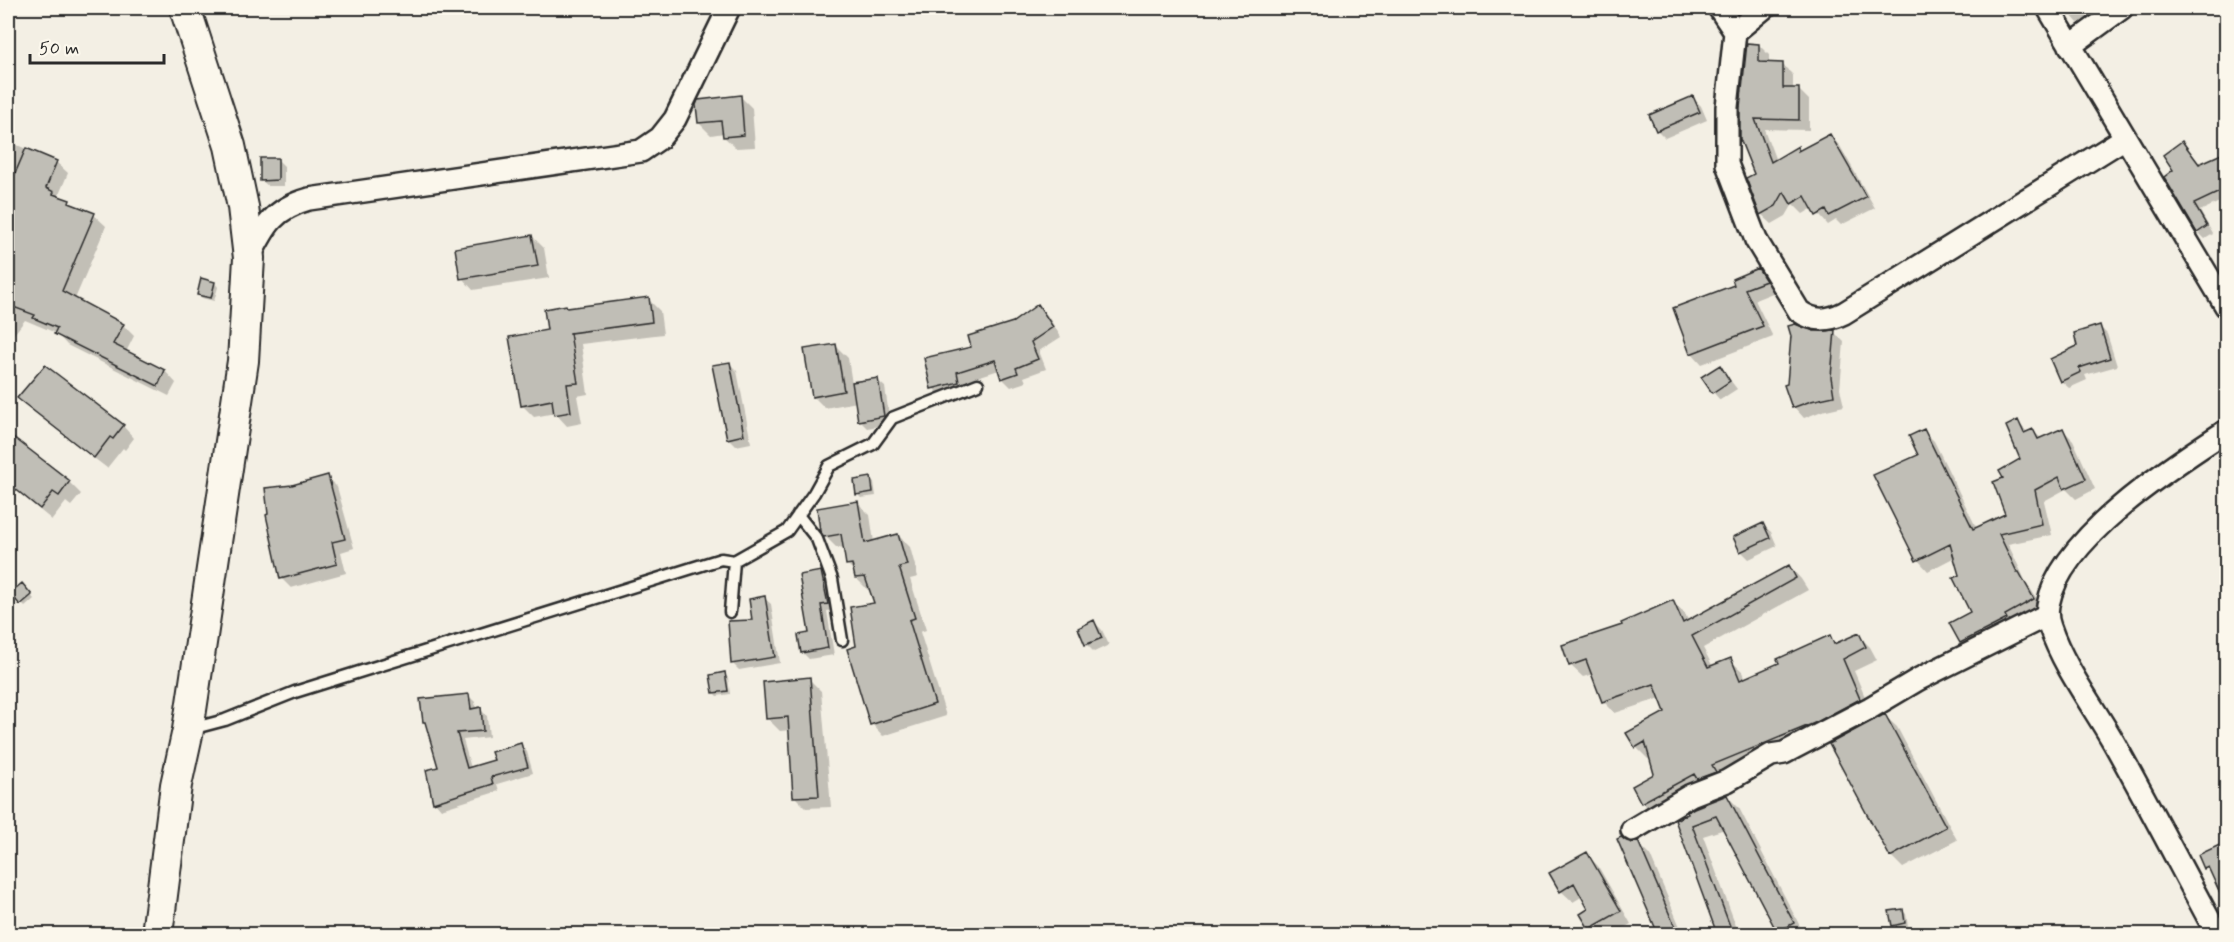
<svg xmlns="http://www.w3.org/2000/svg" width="2234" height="942" font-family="Mynerve,sans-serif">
<rect width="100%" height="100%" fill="#f3efe4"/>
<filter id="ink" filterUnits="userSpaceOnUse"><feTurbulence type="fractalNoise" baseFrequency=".0167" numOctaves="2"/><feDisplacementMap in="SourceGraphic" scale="12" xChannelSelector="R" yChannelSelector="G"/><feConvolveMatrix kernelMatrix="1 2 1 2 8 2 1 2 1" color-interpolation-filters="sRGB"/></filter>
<g filter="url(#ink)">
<path fill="#0003" d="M2065 8H2088L2092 16 2078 23Z
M1759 45 1769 55V64H1782L1793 75V89H1798L1809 100V130L1764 129 1776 161 1798 148 1801 151 1830 136 1840 146 1875 208 1841 225 1836 220 1828 225 1813 208 1803 214 1793 204 1786 216 1772 224 1761 214 1756 174 1741 139Z
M740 96 752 108 755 147 736 148 724 137V133L711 135 699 123Z
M1693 98 1701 106 1707 120 1665 138 1657 130Z
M8 141 56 162 68 173 58 197 94 215 106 226 75 299 123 325 134 336 126 352 165 371 176 383 169 396 67 345 56 333 25 320 8 342Z
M2182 143 2200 166 2225 155 2226 157V199L2200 211 2213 234 2205 239 2198 232 2175 170Z
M278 160 284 166V186H268L261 180Z
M532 236 544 248 549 278 473 290 462 278Z
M1758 270 1769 281 1775 292 1755 300 1773 337 1702 364 1692 353 1736 286Z
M202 280 215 283 218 287 214 301 202 298 199 294Z
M648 299 660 311 663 334 581 344 588 394 577 396 582 423 567 426 555 413 534 417 522 405 549 332Z
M1038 306 1047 315 1061 337 1039 351 1046 369 1024 377 1026 382 1011 387 1002 378 999 370 965 381 968 391 942 397 933 388 973 348Z
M2100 327 2107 334 2117 366 2085 375 2087 380 2069 388 2061 381 2079 347Z
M1806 331 1834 332 1844 342 1840 389 1844 406 1822 411 1804 418 1794 407 1786 386 1788 385 1793 336Z
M836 346 848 358 852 384 877 380 885 387 890 424 867 428 860 421 857 402 825 408 813 396Z
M729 363 737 371 751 443 736 446 728 438Z
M1720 367 1737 389 1720 400 1713 392Z
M19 398 123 426 134 438 125 450 123 448 107 468 31 410Z
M2018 422 2028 433 2033 431 2042 439 2063 430 2073 440 2095 489 2076 499 2066 489 2044 501 2052 535 2008 544 2025 580 2043 609 1971 653 1961 642 1972 613 1955 557 1928 571 1918 560 1875 476 1920 455 1924 431 1934 441 1977 529 2007 515 2005 479 2022 459Z
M8 435 69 482 81 494 71 506 66 502 52 520 8 484Z
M327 477 337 487 354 548 341 552 346 573 291 588 281 578 293 487Z
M870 479 874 482 876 496 861 498 858 495Z
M858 503 870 515 874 542 898 535 910 547 918 577 910 579 926 630 920 632 946 716 883 736 872 724 858 647 876 604 871 589 868 590 856 578 855 572 847 564 844 547 837 548 825 536Z
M1763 525 1771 532 1777 546 1749 559 1741 551Z
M1789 566 1801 579 1808 590 1703 648 1713 667 1730 660 1743 672 1746 679 1781 663 1830 637 1837 645 1858 635 1870 647 1877 660 1854 671 1871 711 1654 814 1642 802 1656 775 1651 758 1648 759 1636 747 1667 712 1661 698 1615 713 1603 701 1593 674 1583 677 1570 665 1624 626 1673 602 1685 614 1689 622Z
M821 573 827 580 834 610 827 611 834 655 809 659 802 652 810 634Z
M22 585 34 599 25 607 12 593Z
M764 598 771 604 780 663 739 670 733 664Z
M1094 622 1102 630 1109 645 1094 652 1086 644Z
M725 674 728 678 730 694 717 696 714 693Z
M809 679 821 691 831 807 806 808 795 797 790 730 780 731 768 719Z
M469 696 475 702 476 709H480L487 716 489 737 463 740 471 768 495 761 521 745 527 752 533 773 497 784 499 791 441 809 435 802 440 769Z
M1885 716 1897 727 1957 840 1903 868 1891 856Z
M1727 796 1739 808 1804 934H1781L1778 931 1725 829 1703 836 1739 934H1719L1677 820Z
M1619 839 1631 844 1638 843 1650 855 1683 934H1660Z
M2226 844V897L2213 875 2206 868 2200 856Z
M1586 854 1598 866 1631 924 1612 934H1597L1582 914 1590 909 1583 896 1573 902 1561 891Z
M1902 910 1906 914 1908 926 1896 928 1893 925Z"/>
<path fill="#c0beb6" stroke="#2b2b2b" stroke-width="1.5" d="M1747 43 1759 44V62L1783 63V88H1799V120L1755 119 1771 162 1798 146V151L1830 134 1866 197 1829 216 1826 210 1816 216 1805 196 1791 204 1784 192 1776 206 1760 215 1746 178 1754 174 1740 139V108Z
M741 95 744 135 723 137 721 121 698 123 696 105 698 100Z
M1693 96 1700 112 1656 131 1649 115Z
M2182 141 2199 164 2226 152V189L2194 204 2207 226 2197 233 2164 177 2173 170 2163 155Z
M26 148 57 161 46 188 54 192 53 194 70 200 69 203 95 213 62 291 124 324 113 344 165 370 158 386 54 334 57 328 33 318 35 315 8 305V190Z
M260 158H278V180L260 181Z
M532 235 538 266 460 279 455 248Z
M1758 268 1766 281 1745 289 1763 326 1690 354 1673 308 1734 285 1732 279Z
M201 278 215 282 211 298 197 295Z
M649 297 652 322 570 333 578 383 567 384 571 412 554 415 552 400 521 406 509 337 547 330 544 309 566 305 567 308Z
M1038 304 1053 327 1031 342 1038 359 1016 368 1018 373 1001 379 995 360 957 372 959 382 931 389 924 358 971 347 968 336 1013 322Z
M1795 324 1814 331 1835 330 1831 377 1834 396 1811 401 1792 408 1784 385 1787 384 1791 336 1788 326Z
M2100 325 2110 358 2079 368 2081 372 2060 382 2050 359 2077 346 2074 333Z
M836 344 844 391 812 397 804 349Z
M730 362 744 435 727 439 712 365Z
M45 365 124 425 113 439 110 437 94 458 17 398Z
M1720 365 1730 381 1712 393 1701 377Z
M878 378 884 416 858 421 852 382Z
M2018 420 2024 433 2033 429 2038 439 2063 428 2086 479 2064 489 2059 477 2035 490 2042 524 1999 534 2017 572H2019L2034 599 2005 615 2007 619 1960 643 1949 623 1970 612 1953 578 1959 575 1950 544 1916 561 1873 475 1918 455 1909 436 1924 429 1973 529 2005 514 1993 482 2003 478 1999 471 2020 459 2006 426Z
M8 433 70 481 59 496 53 492 40 509 8 483Z
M328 475 345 539 332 542 337 564 280 579 266 515 268 514 265 488 292 485Z
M871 477 873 492 856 495 854 480Z
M858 501 865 543 898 534 907 565 899 567 915 618 909 620 935 704 870 725 847 649 856 646 850 607 874 603 865 577 855 578 852 564 846 565 841 534 824 537 820 531 817 508Z
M1763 523 1770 538 1740 552 1733 537Z
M1789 565 1796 578 1692 636 1708 667 1731 658 1740 680 1779 663 1777 659 1830 635 1834 644 1859 633 1866 647 1843 659 1860 699 1817 722 1712 765 1716 772 1697 779 1694 774 1641 803 1632 786 1654 774 1645 742 1635 748 1626 733 1665 712 1654 684 1602 702 1586 660 1569 666 1562 645 1622 625 1621 623 1673 600 1683 623Z
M821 571 828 604 821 605 828 648 801 653 798 635 809 633 799 575Z
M22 583 32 595 20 605 10 593Z
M765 596 775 657 731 664 728 621 752 620 749 599Z
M1094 620 1102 638 1085 645 1078 628Z
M725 672 728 691 713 693 710 675Z
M810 677 819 796 793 797 788 717 766 719 763 682Z
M469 694 471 709 481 707 483 731 457 733 467 768 494 760 491 752 521 743 528 767 491 777 493 784 433 803 426 770 438 767 425 722H423L420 699Z
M1885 714 1946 827 1890 857 1829 744Z
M1727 795 1794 923 1777 932 1716 816 1692 825 1733 934H1717L1675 820 1688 814 1687 812 1694 808Z
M1621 837 1632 843 1638 841 1678 934H1658L1617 839Z
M2226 842V906L2208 867 2204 869 2198 855Z
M1587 852 1621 911 1589 929 1580 914 1588 909 1574 883 1560 892 1549 873Z
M1903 909 1905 923 1892 926 1889 911Z"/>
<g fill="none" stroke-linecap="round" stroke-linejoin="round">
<defs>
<path id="service" d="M798 515 817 539 832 579 842 640
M734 561 787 531 814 493 829 466 873 444 892 418 978 384
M191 729 225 720 295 692 721 559 734 561 730 612"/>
<path id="minor" d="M1719 8 1735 32
M1764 8 1735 32 1727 107V164L1756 240 1799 311C1814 322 1828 321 1844 313L2125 138
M2048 8 2226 306
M2070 46 2122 8
M249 258C265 226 273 209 309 199L641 151 660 138 675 119 729 8
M1632 830 1691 795 1727 781 1771 755 1784 753 1870 708 1919 679 2047 615
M2217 934C2184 873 2152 811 2118 750 2097 711 2064 669 2050 627 2047 620 2047 612 2048 605 2060 538 2172 466 2226 431"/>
<path id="secondary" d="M157 934 176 785 188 730 243 361 249 258 243 207 230 146 185 8"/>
</defs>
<use href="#service" stroke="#2b2b2b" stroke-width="15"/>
<use href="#minor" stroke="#2b2b2b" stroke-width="26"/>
<use href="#secondary" stroke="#2b2b2b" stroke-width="34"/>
<use href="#service" stroke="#fbf7ec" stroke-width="10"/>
<use href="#minor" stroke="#fbf7ec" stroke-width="21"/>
<use href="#secondary" stroke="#fbf7ec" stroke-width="30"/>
</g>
</g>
<rect width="2234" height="942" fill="none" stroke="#fbf7ec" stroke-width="30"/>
<rect x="15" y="15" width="2204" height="912" fill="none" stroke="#2b2b2b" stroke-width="2" filter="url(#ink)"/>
<path d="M30 54v9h134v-9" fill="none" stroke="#2b2b2b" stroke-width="3"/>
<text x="39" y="54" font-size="18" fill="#2b2b2b" stroke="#fbf7ec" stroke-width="4.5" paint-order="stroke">50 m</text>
</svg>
